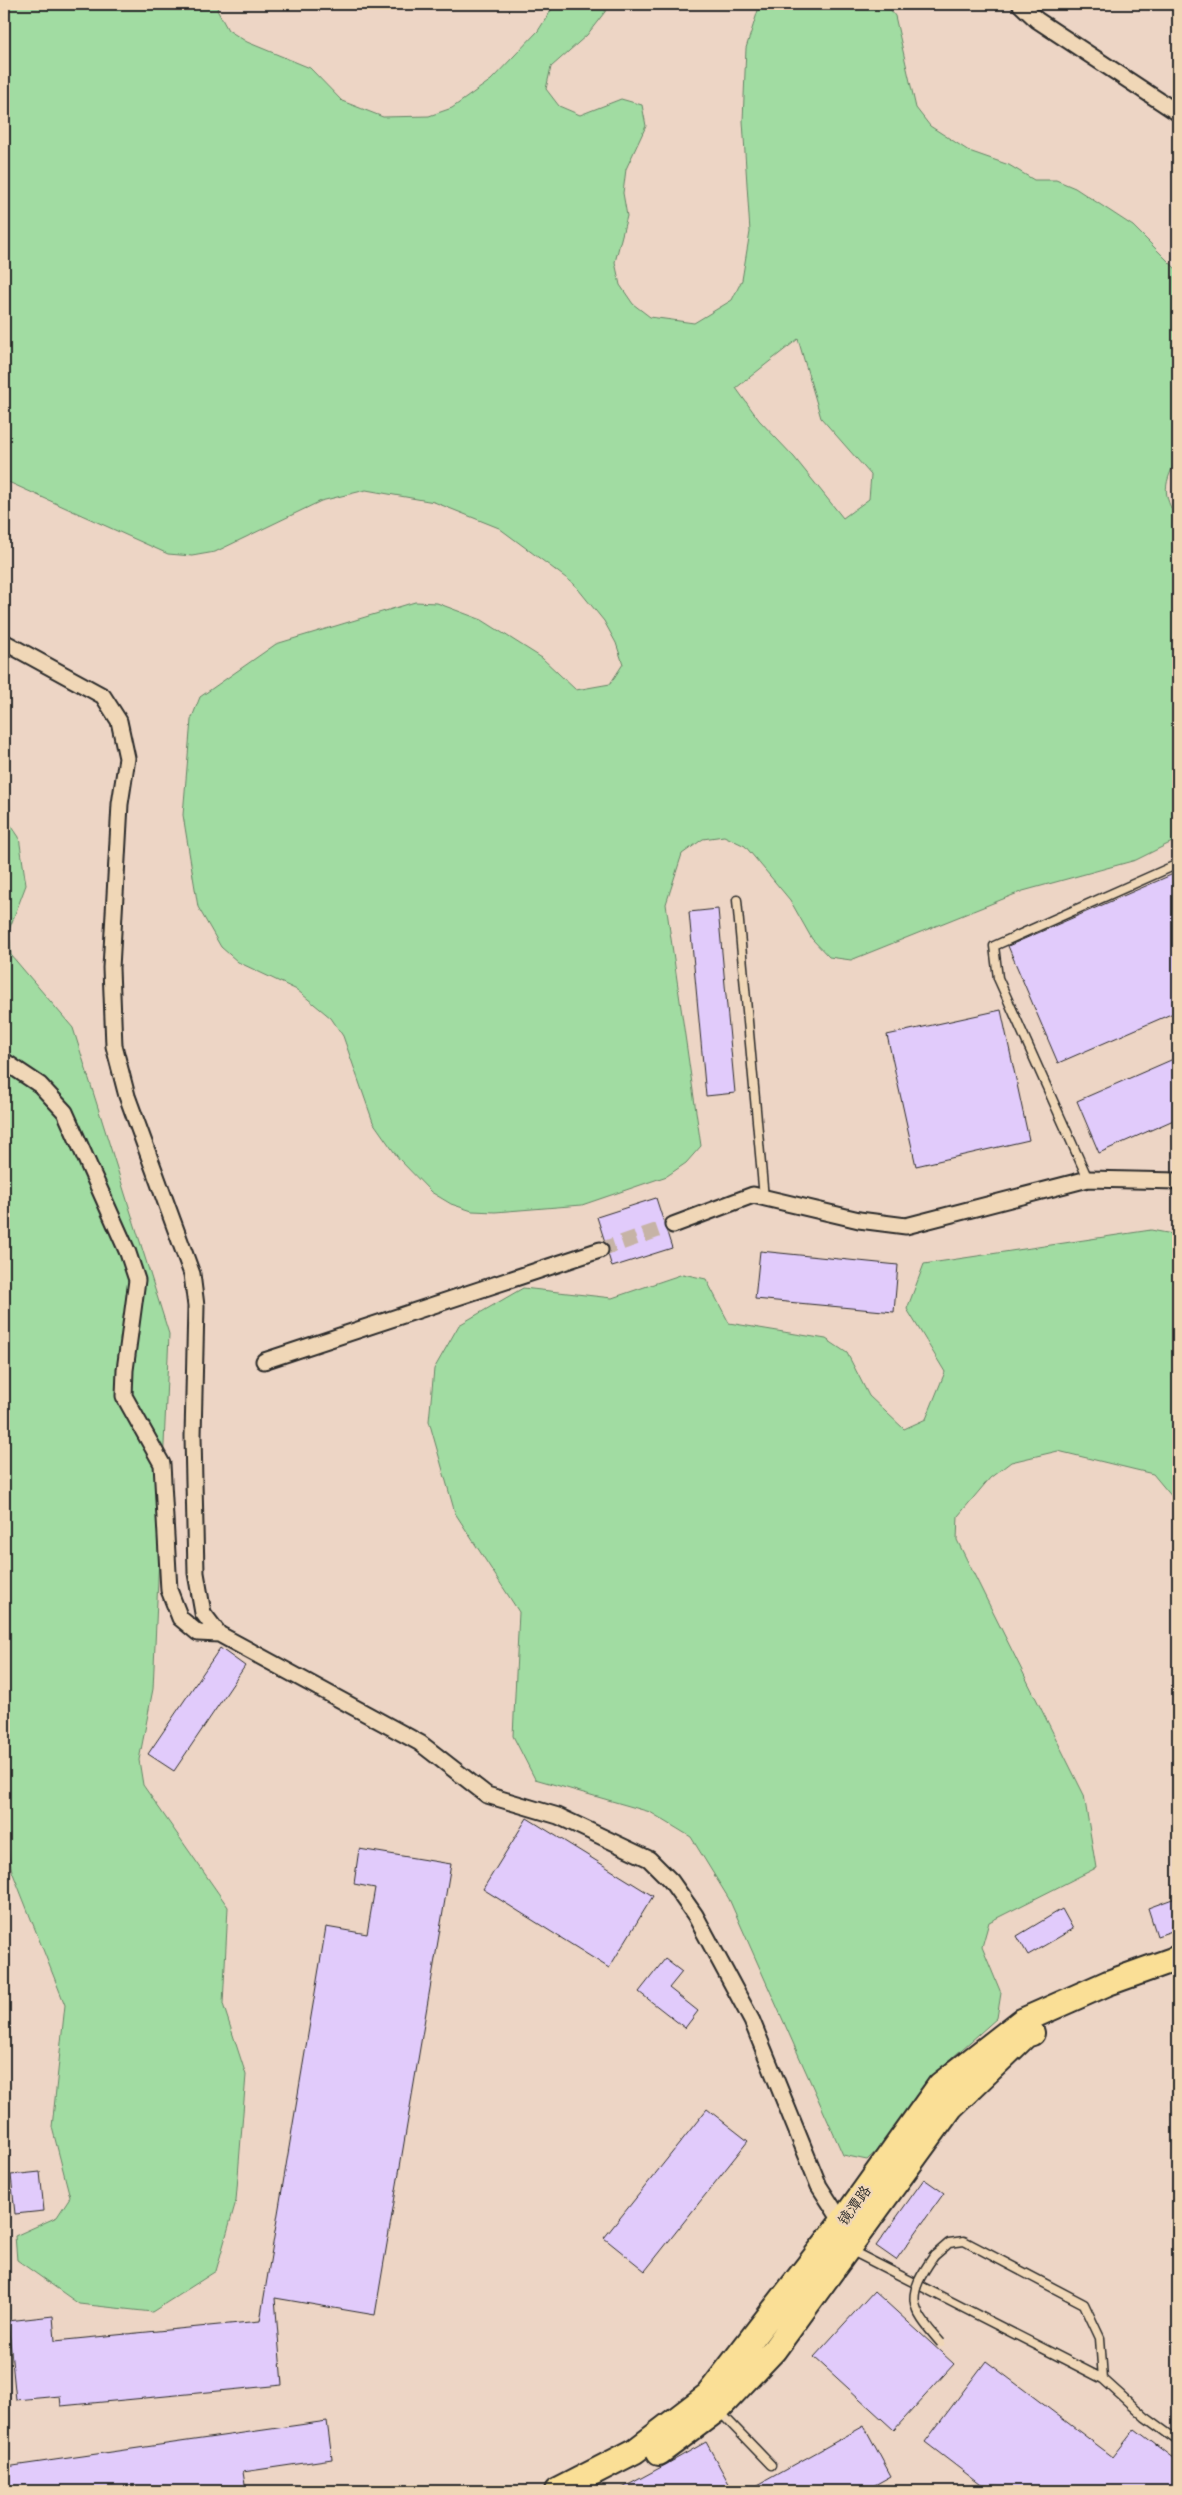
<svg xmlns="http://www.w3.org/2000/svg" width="1182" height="2495" font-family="'Patrick Hand','LXGW WenKai TC',sans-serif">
<rect width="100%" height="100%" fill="#edd5c5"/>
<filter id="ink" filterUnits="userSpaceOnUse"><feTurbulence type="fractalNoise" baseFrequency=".02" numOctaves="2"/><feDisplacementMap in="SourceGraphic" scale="10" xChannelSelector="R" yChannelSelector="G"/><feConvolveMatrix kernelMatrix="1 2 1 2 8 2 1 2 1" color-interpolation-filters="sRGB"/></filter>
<g filter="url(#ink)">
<path fill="#a1dca2" stroke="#668466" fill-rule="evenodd" d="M4 4H219L217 10 228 30 247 42 310 68 342 101 383 117 429 116 452 108 491 80 538 31 555 4H611L587 35 551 67 546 89 559 106 580 115 621 99 642 105 646 126 626 169 623 193 627 216 615 262 620 285 633 304 650 317 694 323 732 300 742 280 750 232 743 121 746 48 760 4H886L895 16 916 108 930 126 969 151 1009 165 1034 180H1056L1075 188 1133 226 1178 271V456C1164 484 1161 493 1178 520V839L1136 860 1023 891 851 960 829 957 812 939 790 900 745 846 724 836 703 839 682 854 666 904 701 1146 686 1163 667 1176 582 1205 495 1212 472 1211 451 1204 431 1192 399 1159 373 1122 343 1036 331 1018 297 990 238 962 221 947 198 907 183 815 191 720 200 697 276 644 415 602 437 603 482 620 542 658 576 690 610 684 623 664 616 643 604 621 574 584 499 528 434 502 366 490 321 501 215 552 192 556 168 554 4 480ZM798 339 821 418 871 475 869 499 843 518 794 457 759 420 736 388Z
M4 815 19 837 26 885 9 930 11 955 73 1028 169 1334 153 1689 139 1760 143 1785 228 1907 223 2004 246 2075 236 2201 216 2271 152 2312 79 2304 17 2260 15 2236 57 2217 70 2197 52 2127 65 2005 12 1871 4 1833Z
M1151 1230 1178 1235V1504L1153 1474 1058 1451 1011 1462 990 1478 958 1516 957 1540 1084 1795 1096 1868 989 1922 982 1947 1001 1993 997 2018 943 2066 885 2143 867 2160 843 2155 729 1899 691 1837 650 1812 535 1779 513 1736 519 1612 455 1513 429 1421 434 1369 459 1325 523 1288 612 1298 683 1274 706 1279 729 1323 826 1339 847 1353 869 1396 904 1429 926 1419 945 1372 907 1309 924 1264Z"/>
<path fill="#e1cbfb" stroke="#2b2b2b" d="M1178 872V1011L1058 1063 1008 946Z
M718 909 735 1093 706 1096 689 912Z
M1001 1010 1029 1140 916 1166 887 1035Z
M1178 1057V1118L1099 1153 1077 1101Z
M656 1198 672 1248 612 1267 608 1254 609 1248 605 1242 597 1217Z
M760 1251 898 1265 894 1312 755 1299Z
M220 1648 245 1666 174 1771 148 1754Z
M527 1818 653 1896 609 1968 483 1889Z
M359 1849 451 1864 375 2315 275 2298 282 2385 61 2406 60 2396 16 2400 8 2321 53 2316 55 2341 260 2321 326 1927 367 1934 375 1888 354 1884Z
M1178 1897V1929L1157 1936 1148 1908Z
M1062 1909 1073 1929 1028 1955 1017 1936Z
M665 1959 682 1972 669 1988 698 2011 685 2028 639 1992Z
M707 2109 748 2141 645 2271 604 2238Z
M40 2172 44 2211 15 2214 11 2175Z
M924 2179 944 2193 896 2260 876 2246Z
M874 2291 954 2364 894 2430 814 2357Z
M986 2361 1113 2457 1135 2429 1178 2462V2491H989L925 2442Z
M327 2421 332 2459 243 2472 246 2491H9L6 2467Z
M864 2426 891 2476 864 2491H747Z
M706 2442 733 2491H617L667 2464Z"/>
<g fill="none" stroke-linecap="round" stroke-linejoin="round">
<path stroke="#c6b3a6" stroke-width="15" stroke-dasharray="15 8" stroke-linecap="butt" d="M600 1250 673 1225"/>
<defs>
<path id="service" d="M737 900 764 1198
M1088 1179 998 978 994 946 1178 864
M850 2250 1103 2379 1145 2417 1178 2441
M934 2256 949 2243 964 2241 1084 2304 1100 2338 1103 2379
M719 2411 771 2465"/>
<path id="minor" d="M1020 4 1037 20 1178 113
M4 642 103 696 119 721 127 758 120 804 111 968 114 1046 127 1096 192 1274 196 1306 193 1436 196 1573 203 1613 219 1634 420 1743 487 1795 558 1816 649 1859 671 1881 695 1915 752 2021 819 2186 842 2222
M4 1061 40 1085 65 1112 128 1253 137 1280 125 1370 124 1396 162 1464 169 1590 180 1618 198 1633 219 1634
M673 1225 753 1195 859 1220 906 1226 1088 1179 1178 1181
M264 1361 600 1250"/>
<path id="primary" d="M659 2453 718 2409 774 2350 951 2107 1026 2035 1032 2033
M557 2491 635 2451 708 2395 842 2222 940 2085 1022 2021 1108 1983 1178 1958"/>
</defs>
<use href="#service" stroke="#2b2b2b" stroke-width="11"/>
<use href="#minor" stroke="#2b2b2b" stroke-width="19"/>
<use href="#primary" stroke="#2b2b2b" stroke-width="28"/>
<use href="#service" stroke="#f0d7b7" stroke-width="8"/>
<use href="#minor" stroke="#f0d7b7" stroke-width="15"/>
<use href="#primary" stroke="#fadf96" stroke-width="24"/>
<defs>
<path id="service-bridge" d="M934 2256C906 2296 908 2306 941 2343"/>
</defs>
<use href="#service-bridge" stroke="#2b2b2b" stroke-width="11" stroke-linecap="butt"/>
<use href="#service-bridge" stroke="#f0d7b7" stroke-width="8"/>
</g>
</g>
<g text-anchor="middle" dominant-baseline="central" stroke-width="5" stroke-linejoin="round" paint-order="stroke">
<g font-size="15" fill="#2b2b2b" stroke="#f0d7b7">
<text transform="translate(854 2205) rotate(-54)">镜潭路</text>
</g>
</g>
<rect width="1182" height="2495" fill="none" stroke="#f0d7b7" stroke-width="20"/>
<rect x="10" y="10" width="1162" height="2475" fill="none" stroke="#2b2b2b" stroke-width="2" filter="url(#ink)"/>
</svg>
